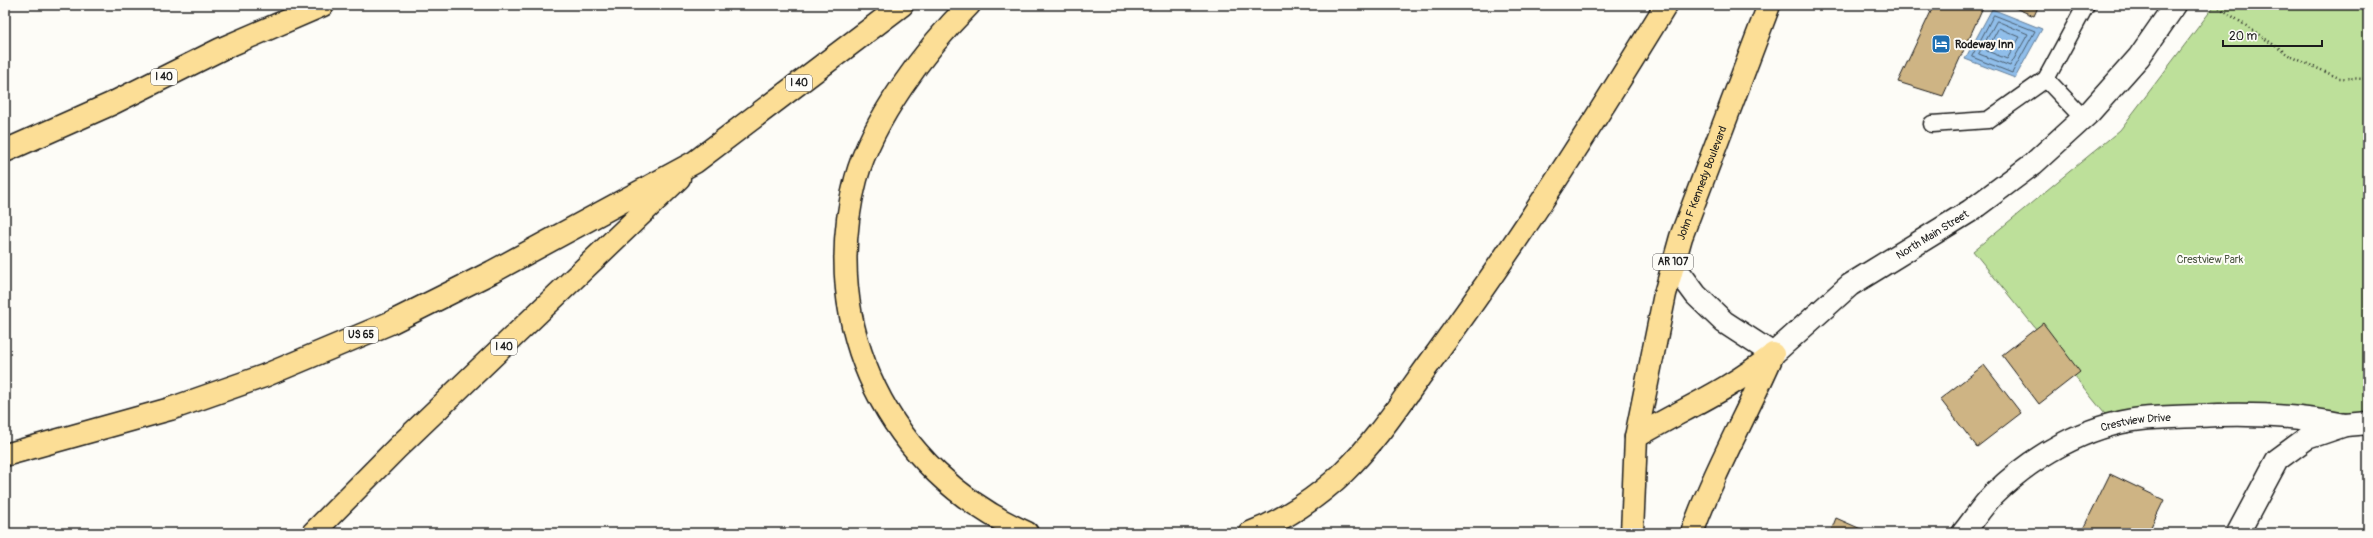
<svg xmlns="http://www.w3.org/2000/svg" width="2373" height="538" font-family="Pangolin,sans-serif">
<rect width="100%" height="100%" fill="#fdfcf7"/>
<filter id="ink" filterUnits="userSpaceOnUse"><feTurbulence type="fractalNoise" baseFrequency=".025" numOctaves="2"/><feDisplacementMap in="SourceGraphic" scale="8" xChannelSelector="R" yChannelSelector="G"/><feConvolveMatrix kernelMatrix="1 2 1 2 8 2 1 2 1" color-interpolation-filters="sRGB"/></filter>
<g filter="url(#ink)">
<path fill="#bde09a" stroke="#6c7e5b" d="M2215 5H2368V424H2113L1973 251 2120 130Z"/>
<path fill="#90beea" stroke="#627d98" d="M1992 9 2042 29 2015 78 1965 59Z"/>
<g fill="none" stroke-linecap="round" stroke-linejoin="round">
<path stroke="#4a5d6e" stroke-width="1" d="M1994 15 2035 31 2012 73 1972 57Z
M1997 21 2028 34 2010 66 1979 54Z
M1999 28 2020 37 2007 59 1987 51Z"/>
</g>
<path fill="#ceb484" stroke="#1c1c1c" d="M1934 5H1984L1943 96 1898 82Z
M2008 5H2039L2034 16Z
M2043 323 2080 372 2039 404 2002 355Z
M1984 365 2021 413 1977 447 1940 399Z
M2110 474 2164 500 2148 533H2081Z
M1836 518 1870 533H1830Z"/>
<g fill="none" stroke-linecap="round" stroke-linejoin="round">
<defs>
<path id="service" d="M2046 79 2086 5
M1932 124 1988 120 2046 79 2083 118"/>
<g id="minor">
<path id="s1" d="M1963 533C1973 521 1982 506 1993 495 2031 457 2086 425 2141 419 2160 417 2179 417 2198 416 2248 413 2296 415 2345 425"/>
</g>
<path id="tertiary" d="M2238 533 2277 460 2307 438 2345 425 2368 423"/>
<g id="secondary">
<path id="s2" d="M1673 264 1696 295 1724 322 1773 354 1850 285 1970 211 2033 164 2090 112 2139 57 2175 5"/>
</g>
<g id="primary">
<path d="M1636 437C1683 409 1728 391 1771 356"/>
<path id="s3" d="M1632 533 1636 437 1665 294 1681 237 1769 5"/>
<path d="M1692 533C1714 471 1747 414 1773 354"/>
</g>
<path id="motorway" d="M969 5C926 48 872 120 856 179 817 326 889 472 1027 533
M5 151 111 104 221 49 323 5
M5 455 170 409 264 376 390 323 492 272 695 162 902 5
M313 533 397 448 679 178
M1250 533C1284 520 1318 497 1344 472 1380 437 1407 393 1437 353 1519 241 1593 124 1666 5"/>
</defs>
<use href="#service" stroke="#1c1c1c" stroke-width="19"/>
<use href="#minor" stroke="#1c1c1c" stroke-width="25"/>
<use href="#tertiary" stroke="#1c1c1c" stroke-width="25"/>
<use href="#secondary" stroke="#1c1c1c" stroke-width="25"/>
<use href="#primary" stroke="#1c1c1c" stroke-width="25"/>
<use href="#motorway" stroke="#1c1c1c" stroke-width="25"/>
<path stroke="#1c1c1c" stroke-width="2.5" stroke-dasharray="1 3" stroke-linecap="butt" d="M2216 5 2290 56 2339 78 2368 79"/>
<use href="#service" stroke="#fdfcf7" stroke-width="16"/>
<use href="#minor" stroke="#fdfcf7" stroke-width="22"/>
<use href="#tertiary" stroke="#fdfcf7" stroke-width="22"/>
<use href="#secondary" stroke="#fdfcf7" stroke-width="22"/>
<use href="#primary" stroke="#fcde96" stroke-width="22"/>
<use href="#motorway" stroke="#fcde96" stroke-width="22"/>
</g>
</g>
<defs>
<symbol id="hotel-square" viewBox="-11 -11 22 22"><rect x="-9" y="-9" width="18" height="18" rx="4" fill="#1f6fb2" stroke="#fdfcf7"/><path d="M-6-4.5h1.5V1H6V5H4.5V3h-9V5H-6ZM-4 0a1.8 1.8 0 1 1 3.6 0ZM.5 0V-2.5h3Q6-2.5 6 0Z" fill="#fff"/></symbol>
</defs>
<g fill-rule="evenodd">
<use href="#hotel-square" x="1930" y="33" width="22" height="22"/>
</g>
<g text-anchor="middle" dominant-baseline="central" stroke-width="4" stroke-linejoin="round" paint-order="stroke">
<g fill="#fdfcf7" stroke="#605f5e" stroke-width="1">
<rect x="151" y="69" width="26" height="16" rx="3"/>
<rect x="786" y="75" width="26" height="16" rx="3"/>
<rect x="1653" y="254" width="40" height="16" rx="3"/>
<rect x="344" y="327" width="34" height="16" rx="3"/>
<rect x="491" y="339" width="26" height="16" rx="3"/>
</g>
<g font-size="10" font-weight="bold" fill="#1c1c1c">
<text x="164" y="77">I 40</text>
<text x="799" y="83">I 40</text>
<text x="1673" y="262">AR 107</text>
<text x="361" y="335">US 65</text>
<text x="504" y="347">I 40</text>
</g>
<g font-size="11" font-weight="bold" fill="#1c1c1c" stroke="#fdfcf7" text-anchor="start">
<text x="1955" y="44">Rodeway Inn</text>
</g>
<g font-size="11" fill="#1c1c1c" stroke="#fdfcf7">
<text stroke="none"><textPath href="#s3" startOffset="359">John F Kennedy Boulevard</textPath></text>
<text stroke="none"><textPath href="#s2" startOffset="336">North Main Street</textPath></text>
<text stroke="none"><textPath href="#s1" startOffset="212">Crestview Drive</textPath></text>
</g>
<g font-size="11" fill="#4c5742" stroke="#fdfcf7">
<text x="2210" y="259">Crestview Park</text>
</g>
</g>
<rect width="2373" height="538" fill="none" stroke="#fdfcf7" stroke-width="20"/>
<rect x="10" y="10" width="2353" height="518" fill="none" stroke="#1c1c1c" stroke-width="1.5" filter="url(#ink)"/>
<path d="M2223 40v6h99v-6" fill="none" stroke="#1c1c1c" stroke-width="2"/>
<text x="2229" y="40" font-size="12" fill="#1c1c1c" stroke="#fdfcf7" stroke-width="3" paint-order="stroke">20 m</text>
</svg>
